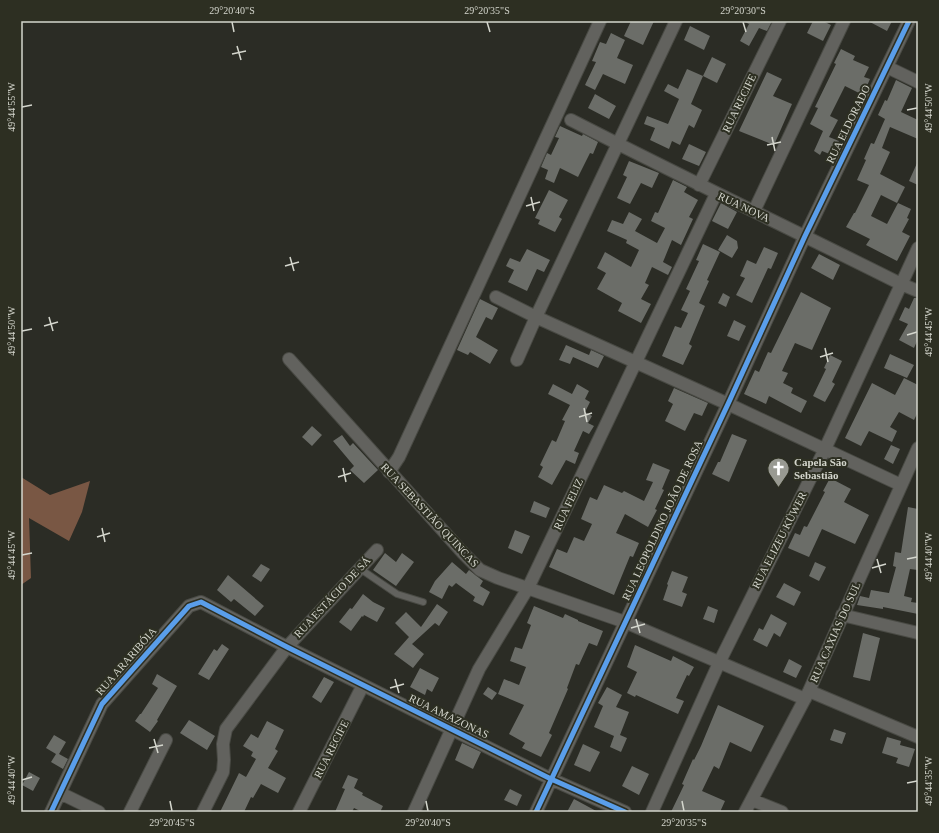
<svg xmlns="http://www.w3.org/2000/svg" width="939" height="833" font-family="'Times New Roman',serif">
<rect width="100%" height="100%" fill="#2b2c25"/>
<path fill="#795744" d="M21 477 50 495 90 481 82 512 69 541 29 518 31 578 21 585Z"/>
<path fill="#6b6d68" d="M631 21H654L643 45 624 36Z
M743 21H772L767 31 759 28 749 46 740 41 749 24Z
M813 21H823L831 25 823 41 807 33Z
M868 21H892L887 31Z
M690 26 710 36 704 50 684 40Z
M611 33 625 40 617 58 633 65 625 84 603 74 595 90 585 85 596 62 592 61 600 42 606 44Z
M841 49 855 56 853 60 869 67 864 77 870 79 863 95 845 86 830 116 838 120 829 137 839 141 832 155 822 151 820 155 814 151 823 131 810 124 818 108 815 107 836 64 834 63Z
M712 57 726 64 717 83 703 76Z
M687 69 703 76 691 104 702 110 694 128 689 125 680 145 672 141 669 149 650 140 655 128 644 124 647 116 668 124 679 99 664 91 668 84 678 89Z
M767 72 782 79 773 96 792 104 774 145 739 131Z
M896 80 912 88 901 112 918 120V139L890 127 882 148 890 152 880 174 905 187 897 203 881 195 871 216 887 224 898 203 911 209 907 218 909 219 902 232 910 236 897 261 866 245 870 239 846 227 854 213H855L869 185 857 180 866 160 864 159 871 143 874 144 885 119 878 115 885 100 887 101Z
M595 94 616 106 609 119 588 108Z
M560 126 582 136 583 134 598 142 593 154 590 153 578 177 560 168 554 183 545 179 548 170 541 167 547 153 551 155 559 138 555 137Z
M689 144 706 152 699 166 682 159Z
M629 161 659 173 652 188 641 183 630 204 617 198 627 177 623 175Z
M918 161V185L909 181Z
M673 180 687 187 684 192 698 200 689 217 693 219 681 245 672 240 663 262 672 267 668 275 652 267 645 283 649 285 641 299 651 304 641 323 618 311 622 303 597 289 606 273 597 268 605 252 631 267 639 250 626 243 627 240 607 231 612 220 623 224 629 212 642 219 635 231 657 243 665 228 651 221 655 212 658 213Z
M549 190 568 200 559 217 562 219 555 232 538 224 540 220 535 218Z
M721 203 737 212 728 229 712 221Z
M727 235 737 241 738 248 732 258 718 250Z
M703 244 720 252 707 280 709 281 699 303 705 306 689 344 692 346 683 365 662 356 675 326 681 328 688 313 681 310 690 291 686 289 699 261 696 260Z
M764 247 778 253 771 269 768 268 752 303 736 295 745 278 740 276 747 260 756 264Z
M527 249 550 260 544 272 537 269 527 291 508 282 514 270 506 266 510 258 520 262Z
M819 254 840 265 833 280 811 268Z
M801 292 831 308 812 350 795 343 782 371 788 373 783 383 793 388 791 393 807 401 801 413 769 396 766 404 744 394 755 370 759 372 768 352 771 353Z
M723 293 730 297 726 307 718 303Z
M914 298H918V339L914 348 899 340 908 324 899 320 905 307 909 309Z
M480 299 498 308 492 320 486 317 476 337 498 350 490 364 470 352 468 355 457 350Z
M734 320 746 326 739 341 727 336Z
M566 345 589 355 591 350 604 356 598 368 573 357 570 364 559 360Z
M890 354 914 365 907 378 884 368Z
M830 355 842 361 832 382 835 384 825 402 813 396 826 369 824 368Z
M904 378 918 385V412L914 420 899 412 890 427 897 431 892 442 869 431 861 446 845 438 872 383 895 395Z
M553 384 572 394 577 384 589 391 585 399 590 402 585 412 592 416 588 423 594 426 589 434 583 431 574 451 579 453 575 464 566 460 552 485 538 477 543 467 540 465 552 440 556 442 565 421 562 420 570 405 548 394Z
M674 388 708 403 702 416 694 413 685 431 665 421 673 404 668 401Z
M312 426 322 435 312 446 302 437Z
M732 434 747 440 729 482 712 474 718 462H720Z
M342 435 350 446 353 443 378 470 364 483 350 470 354 466 333 441Z
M891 445 900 449 893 464 884 459Z
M653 463 670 470 662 489 664 490 655 509 657 510 648 527 625 514 616 533 639 543 633 557 630 556 614 595 549 567 557 549 567 553 574 537 584 541 592 524 581 519 590 497 597 500 604 485 622 493 624 491 644 501 653 482 646 480Z
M830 478 851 489 844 502 869 515 855 544 822 529 809 557 788 548 795 533 800 535 804 526 807 527 825 492 823 491Z
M534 501 550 508 546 518 530 512Z
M908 507 918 509V570L910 569 904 596 912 598 911 602 918 603V614L883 607V609L857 605 860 596 869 598 871 590 889 593 896 567 893 566 895 552 901 553Z
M515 530 530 536 522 554 508 548Z
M385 553 396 562 402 553 414 562 396 586 373 570Z
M452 562 466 574 469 570 483 581 480 586 490 592 483 606 473 601 475 597 456 583 452 587 449 585 442 599 429 592 435 581Z
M815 562 826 567 819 581 809 576Z
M261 564 270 569 261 582 252 576Z
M672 571 688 577 682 592 687 594 682 607 663 600 668 585 667 584Z
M228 575 264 606 255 616 234 599 231 602 217 590Z
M784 583 801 592 794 606 776 597Z
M363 594 373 602 385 608 377 622 364 615 363 617 362 616 351 631 339 622 350 608 352 609Z
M437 604 448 612 439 626 435 623 412 644 424 654 413 668 394 654 409 637 395 623 406 612 421 627Z
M534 606 563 618 565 614 578 620V621L603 631 597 646 589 643 579 665 576 664 567 688 568 689 549 733 552 735 541 757 522 748 525 743 509 734 524 705 498 694 504 679 519 685 526 667 510 661 515 647 522 649 531 625 527 623Z
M708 606 718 610 714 623 703 619Z
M771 614 787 623 780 637 774 633 767 647 753 640 759 628 763 630Z
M863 633 880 638 870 681 853 677Z
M222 644 229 649 209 680 198 674 214 649 217 651Z
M635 645 671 661 673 656 694 667 689 676 687 675 676 698 684 701 678 714 636 695 635 697 627 693 637 672 627 667Z
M789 659 802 666 796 678 783 672Z
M420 668 439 678 432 692 427 689 425 695 410 687Z
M157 674 177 686 157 720 158 721 150 732 135 721 140 714H141L158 688 152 684Z
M324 677 334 682 321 703 312 697Z
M488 687 497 693 492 700 483 694Z
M607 687 622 695 616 707 629 712 620 735 627 738 621 752 610 747 614 736 594 727 603 706 598 703Z
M718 705 764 726 751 752 730 742 719 769 714 766 702 791 725 801 720 812H671L684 785 682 784 693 759 694 760 701 746Z
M189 720 215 736 207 750 180 733Z
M267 721 284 730 275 749 278 751 268 768 286 778 278 793 261 784 253 798 251 797 244 812H220L239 773 246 777 256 759 251 756 253 752 243 746 251 734 258 738Z
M834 729 846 733 842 744 830 740Z
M54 735 66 742 59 754 68 759 63 769 51 762 56 754 46 748Z
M887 737 901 741 900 745 915 749 909 767 896 763 898 758 882 753Z
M462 743 481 752 473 769 455 760Z
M583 744 600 752 590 772 574 765Z
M632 766 649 774 639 795 622 786Z
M29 772 40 778 33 791 22 785Z
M348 775 358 779 354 788 363 793 362 795 383 806 380 812H362L354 808 352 812H335L345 789 342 788Z
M510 789 522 795 517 806 504 800Z
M574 799 598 812H567Z"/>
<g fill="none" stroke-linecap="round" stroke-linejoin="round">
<defs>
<path id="service" d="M359 568 397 594 423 602"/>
<path id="minor" d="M887 67 918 82
M571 120C680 176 791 229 901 284L918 291
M699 185 780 21
M754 211 844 21
M496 297 536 317 728 404 901 485
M289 359 463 553 480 570 498 578 625 622 805 699
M517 360 536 317 676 21
M389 472 399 457 600 21
M842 615 918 633
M809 691 918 737
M60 793 99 812
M752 800 782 812
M51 812 102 704 189 606 201 602 287 647 551 779 625 812
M130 812 166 740
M203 812 223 772 224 760 223 744 226 729 287 647 377 550
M299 812 363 685
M414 812 479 669 528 588 716 194
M536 812 728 404 805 236 909 21
M652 812 719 663 825 449 918 248
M745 812 809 691 918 448"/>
</defs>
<use href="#service" stroke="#494a44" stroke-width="8"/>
<use href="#minor" stroke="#494a44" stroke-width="14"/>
<use href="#service" stroke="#62625e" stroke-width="6"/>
<use href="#minor" stroke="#62625e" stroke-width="12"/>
<defs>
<path id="cycleway" d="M51 812 102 704 189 606 201 602 287 647 551 779 625 812
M536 812 728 404 805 236 909 21"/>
</defs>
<use href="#cycleway" stroke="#2d2f22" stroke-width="8"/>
<use href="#cycleway" stroke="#5a9eea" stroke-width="5"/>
</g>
<path fill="none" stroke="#d4d6cd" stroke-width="1.5" d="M232 22 234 32M487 22 490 32M743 22 746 32M237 46 241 60M232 54 246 51M22 107 32 105M907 110 917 108M772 137 775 151M767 145 781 142M531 197 534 211M526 206 540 202M290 257 294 271M285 266 299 262M49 317 53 331M44 326 58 322M22 331 32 329M907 335 917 332M825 348 828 362M820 357 833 353M584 408 587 422M579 417 592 413M343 468 346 482M338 477 351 473M102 528 105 542M97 537 110 533M22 555 32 553M877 559 881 573M907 559 917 557M872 568 886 564M636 619 640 633M631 628 645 624M395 679 399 693M390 688 404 684M154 739 158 753M149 748 163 745M22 780 32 777M907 783 917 781M170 801 172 811M426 801 428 811M682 801 684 811"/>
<defs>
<symbol id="church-pin" viewBox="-11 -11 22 30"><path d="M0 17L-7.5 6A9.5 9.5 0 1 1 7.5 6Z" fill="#999a92" stroke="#2d2f22"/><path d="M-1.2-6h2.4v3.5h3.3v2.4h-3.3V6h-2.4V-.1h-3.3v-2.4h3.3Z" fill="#fff"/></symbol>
</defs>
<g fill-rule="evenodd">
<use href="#church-pin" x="766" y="456" width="25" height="34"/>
</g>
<g text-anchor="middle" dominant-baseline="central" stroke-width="4" stroke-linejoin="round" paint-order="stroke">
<g font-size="11" fill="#d4d6cd" stroke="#2d2f22">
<text transform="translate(739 103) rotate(-64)">RUA RECIFE</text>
<text transform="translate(848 124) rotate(-64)">RUA ELDORADO</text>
<text transform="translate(744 207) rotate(25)">RUA NOVA</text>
<text transform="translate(568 504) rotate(-65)">RUA FELIZ</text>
<text transform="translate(430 515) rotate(47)">RUA SEBASTIÃO QUINCAS</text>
<text transform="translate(662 520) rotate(-65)">RUA LEOPOLDINO JOÃO DE ROSA</text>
<text transform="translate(779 540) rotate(-63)">RUA ELIZEU KÜWER</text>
<text transform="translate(332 597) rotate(-47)">RUA ESTÁCIO DE SÁ</text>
<text transform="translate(835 632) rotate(-66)">RUA CAXIAS DO SUL</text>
<text transform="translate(126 661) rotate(-49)">RUA ARARIBÓIA</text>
<text transform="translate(449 716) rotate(26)">RUA AMAZONAS</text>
<text transform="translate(331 749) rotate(-63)">RUA RECIFE</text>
</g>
<g font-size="11" font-weight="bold" fill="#d4d6cd" stroke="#2d2f22" text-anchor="start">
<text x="794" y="462">Capela São<tspan x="794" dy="13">Sebastião</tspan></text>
</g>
</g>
<rect width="939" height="833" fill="none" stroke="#2d2f22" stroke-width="44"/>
<rect x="22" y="22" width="895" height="789" fill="none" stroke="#d4d6cd" stroke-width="1.5"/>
<g font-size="10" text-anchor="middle" fill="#d4d6cd">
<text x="232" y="14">29°20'40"S</text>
<text x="487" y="14">29°20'35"S</text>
<text x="743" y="14">29°20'30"S</text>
<text transform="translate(11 107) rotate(-90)" y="4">49°44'55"W</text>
<text transform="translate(928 108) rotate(-90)" y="4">49°44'50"W</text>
<text transform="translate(11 331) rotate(-90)" y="4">49°44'50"W</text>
<text transform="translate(928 332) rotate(-90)" y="4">49°44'45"W</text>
<text transform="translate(11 555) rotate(-90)" y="4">49°44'45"W</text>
<text transform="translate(928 557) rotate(-90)" y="4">49°44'40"W</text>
<text transform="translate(11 780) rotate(-90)" y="4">49°44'40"W</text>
<text transform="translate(928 781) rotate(-90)" y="4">49°44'35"W</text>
<text x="172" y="826">29°20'45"S</text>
<text x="428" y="826">29°20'40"S</text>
<text x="684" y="826">29°20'35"S</text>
</g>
</svg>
